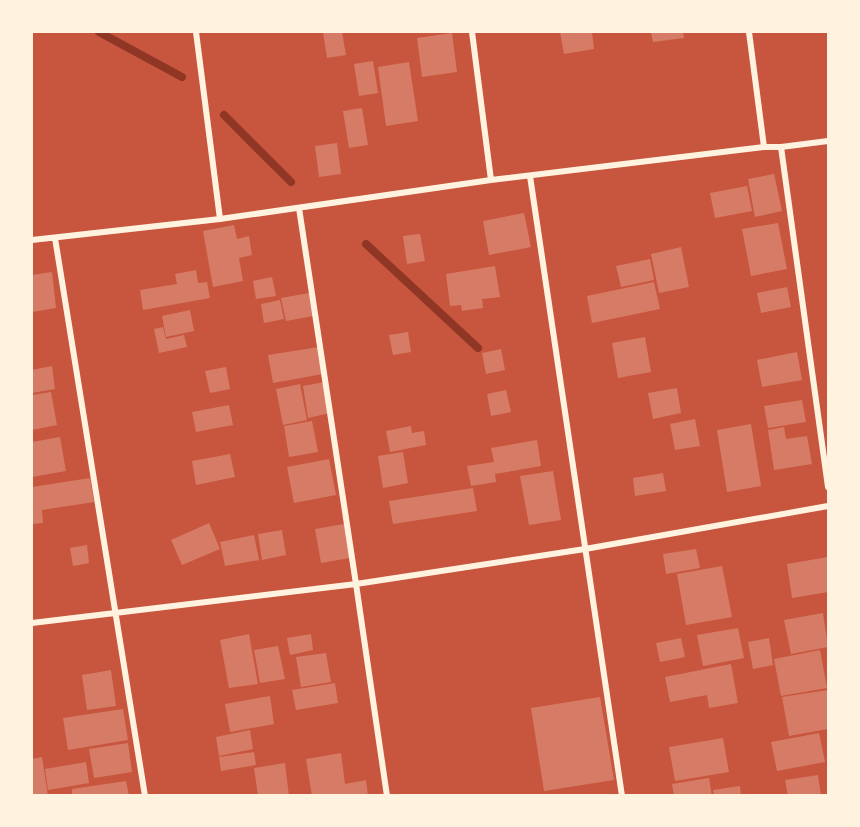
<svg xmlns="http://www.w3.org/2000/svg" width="860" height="827" font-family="'Work Sans',sans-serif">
<rect width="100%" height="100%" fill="#c8553d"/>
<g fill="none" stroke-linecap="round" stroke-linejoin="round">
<path stroke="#8f3625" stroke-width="8" d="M99 32 182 77
M224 115 291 182
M366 244 478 348"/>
</g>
<path fill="#d67c66" d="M323 32H342L346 55 327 58Z
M560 32H592L594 49 564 54Z
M651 32H683L684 38 653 42Z
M452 33 457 72 422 77 417 38Z
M373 61 378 93 359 96 354 64Z
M409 62 418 121 386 126 378 67Z
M362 108 368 145 349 148 343 111Z
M337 143 341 174 319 177 315 146Z
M774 174 782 211 755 217 748 179Z
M747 186 752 211 715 218 710 193Z
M524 213 531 247 489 255 483 221Z
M778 223 787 269 751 276 742 229Z
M234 225 237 239 249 236 252 255 239 258 243 281 213 287 203 231Z
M420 234 425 261 407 264 403 236Z
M681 247 689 287 659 293 651 254Z
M650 259 654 280 621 287 616 266Z
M495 266 500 297 482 299 483 308 462 311 461 305 450 306 446 274Z
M196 270 198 283 207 282 210 298 143 310 140 290 177 284 175 274Z
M52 272 56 308 32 312V275Z
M272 277 276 296 256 299 253 281Z
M654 282 660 309 592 323 587 296Z
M787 287 791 307 761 313 757 293Z
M309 293 313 316 286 321 281 298Z
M280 300 284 319 264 323 261 304Z
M190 310 194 331 166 337 162 316Z
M163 327 166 339 184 335 187 347 159 353 154 329Z
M408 332 411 352 393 355 389 335Z
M645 337 651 372 618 378 612 343Z
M319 347 323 374 273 383 268 355Z
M501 349 505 370 486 374 482 353Z
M797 352 802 380 762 387 757 360Z
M52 366 55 389 32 393V370Z
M226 367 230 389 210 393 205 371Z
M324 382 330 413 308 418 303 386Z
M300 384 307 420 283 425 276 389Z
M677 388 681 413 653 419 648 393Z
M506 390 511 412 491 416 487 394Z
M51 392 57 425 32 430V395Z
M802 400 806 422 768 428 764 406Z
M229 405 233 425 196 432 192 412Z
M695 419 700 446 675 450 670 424Z
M312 421 318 452 289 457 284 426Z
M751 424 761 486 727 492 717 430Z
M411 426 412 433 424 431 426 445 390 452 386 431Z
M784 427 786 439 807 436 812 464 774 470 768 430Z
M60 437 66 471 32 477V442Z
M537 440 541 466 495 474 496 482 471 486 467 466 494 462 491 448Z
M403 452 408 483 383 488 378 456Z
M230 454 235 477 196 485 192 461Z
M329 459 336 495 294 503 287 467Z
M553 471 561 520 529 525 520 476Z
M663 473 666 491 635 496 633 478Z
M90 478 94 502 42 510 43 523 32 524V487Z
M473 488 477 511 393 524 389 501Z
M209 523 220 549 182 565 171 540Z
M344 524 350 558 321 563 315 529Z
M282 530 286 555 262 560 258 534Z
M254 535 259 560 225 566 220 542Z
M87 545 89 563 73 566 70 548Z
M696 549 700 568 666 574 663 554Z
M828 557V592L792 598 787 564Z
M722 566 732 617 686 625 677 574Z
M823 613 828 647 791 654 784 620Z
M738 628 744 658 703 666 697 635Z
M249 634 258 684 229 688 220 640Z
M311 634 313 650 290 655 287 638Z
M681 638 685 657 660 662 656 643Z
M769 638 773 665 753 669 748 642Z
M278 646 285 679 260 683 254 650Z
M820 650 827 688 781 696 774 659Z
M326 653 331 682 301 687 296 657Z
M731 664 738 703 709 708 707 695 670 702 665 677Z
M111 670 116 706 87 710 82 675Z
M335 683 338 703 296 710 292 690Z
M828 690V729L789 736 782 697Z
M270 696 274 724 230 732 225 704Z
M600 697 614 780 544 791 531 708Z
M123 709 128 740 68 750 63 718Z
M250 730 253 749 219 756 216 737Z
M819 733 825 762 777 771 771 742Z
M723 738 729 772 675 781 669 747Z
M128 743 132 772 94 778 89 749Z
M254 752 256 765 221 771 219 757Z
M341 753 345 784 366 780 368 796H312L306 759Z
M42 757 48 796H32V759Z
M86 762 89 783 48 790 45 769Z
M285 763 289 796H258L254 768Z
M818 775 821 796H788L785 780Z
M709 778 712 796H674L672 784Z
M126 781 129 796H72V789Z
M740 786 741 796H714L713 790Z"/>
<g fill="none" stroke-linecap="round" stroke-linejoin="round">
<path stroke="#fff3e0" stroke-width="6" d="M196 32 220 219
M472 32 491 180
M749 32 764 147
M781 147 828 487
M530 176 622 796
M299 208 356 584 387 796
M55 238 145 796
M32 240 220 219 491 180 764 147H781L828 141
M32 623 356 584 585 549 828 506"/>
</g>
<rect width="860" height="827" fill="none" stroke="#fff3e0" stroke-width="66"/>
</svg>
